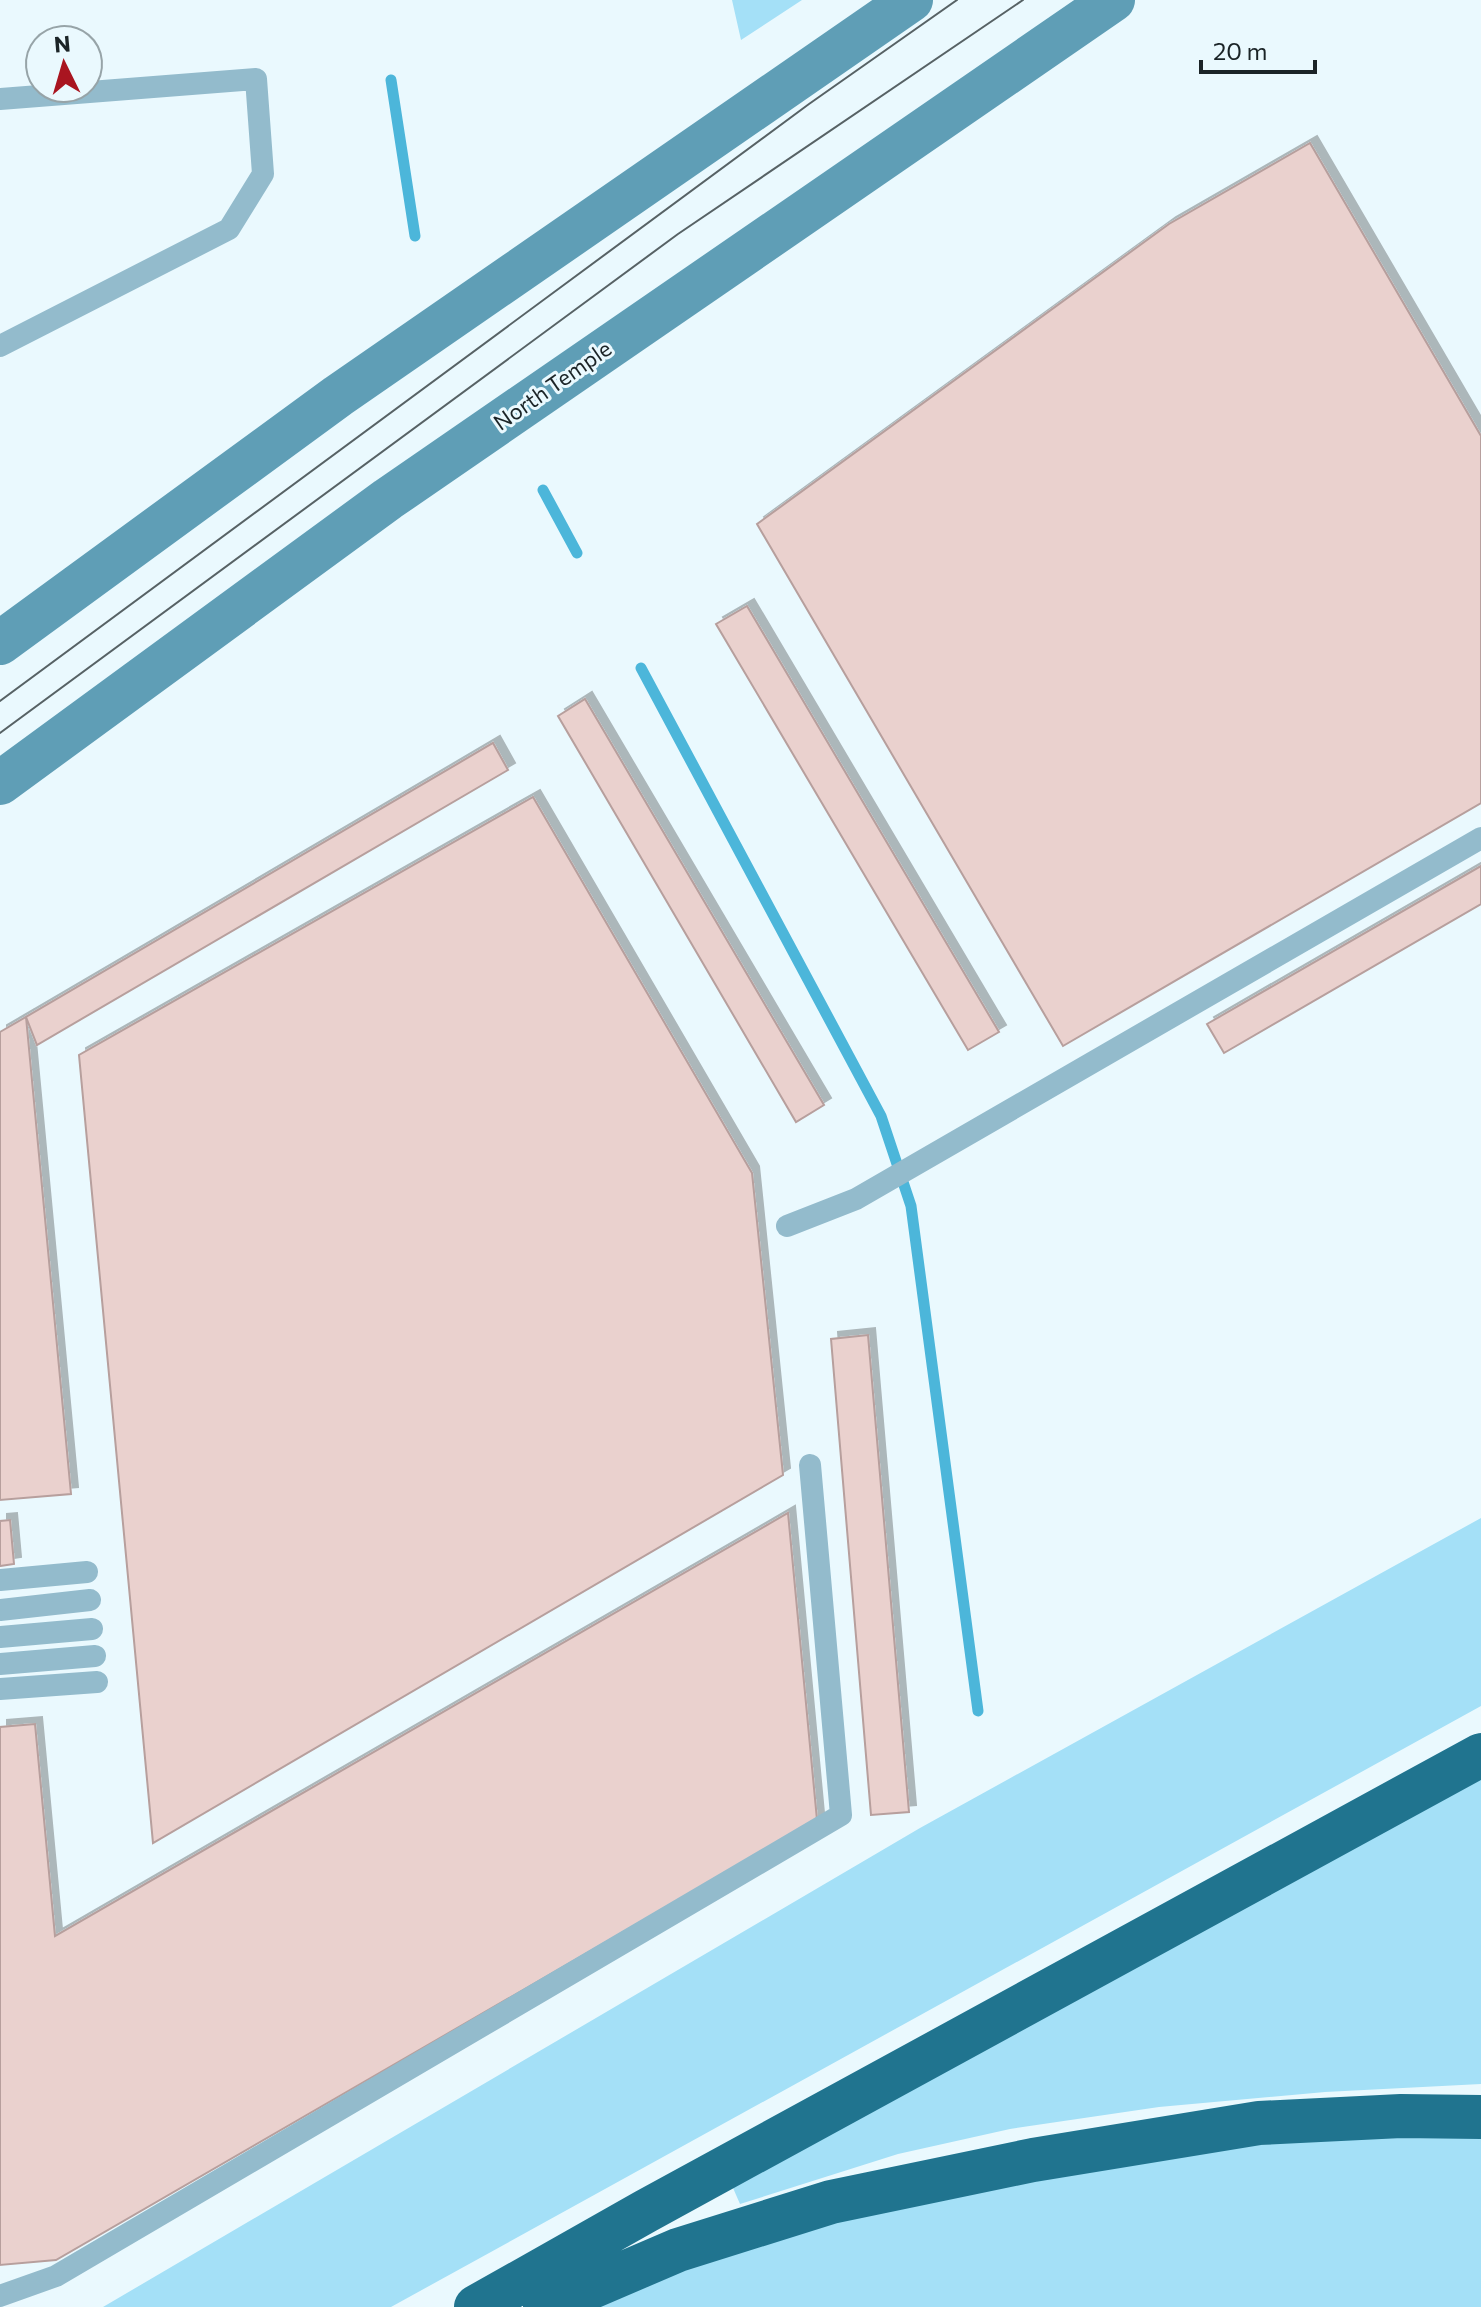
<svg xmlns="http://www.w3.org/2000/svg" width="1481" height="2307" font-family="Commissioner,sans-serif">
<defs>
<filter id="shadow"><feDropShadow dx="7" dy="-7" stdDeviation="0" flood-color="#0004"/></filter>
</defs>
<rect width="100%" height="100%" fill="#eaf9fe"/>
<path fill="#a4e0f7" d="M732 0H802L741 40Z
M1481 1518V1706L391 2307H103L920 1828Z
M1481 1777V2084L1325 2092 1159 2107 1010 2129 898 2154 740 2204 730 2181Z
M1481 2133V2307H579L831 2219 1170 2153 1323 2139Z"/>
<g fill="none" stroke-linecap="round" stroke-linejoin="round">
<path stroke="#4cb6da" stroke-width="11" d="M391 80 415 236
M543 490 577 553
M641 668 881 1116 911 1206 978 1711"/>
</g>
<path fill="#ead1ce" stroke="#b79f9d" stroke-width="2" filter="url(#shadow)" d="M1310 143 1481 436V803L1063 1046 757 524 1169 224Z
M747 606 999 1032 968 1050 716 624Z
M585 699 824 1105 796 1122 558 716Z
M493 743 508 770 37 1045 26 1017Z
M533 797 752 1173 783 1475 153 1843 79 1055Z
M1481 866V904L1224 1053 1207 1024Z
M26 1017 71 1494 0 1500V1032Z
M868 1335 909 1812 871 1815 831 1339Z
M788 1513 817 1820 56 2260 0 2265V1727L35 1724 55 1936Z
M10 1520 14 1564 0 1566V1521Z"/>
<g fill="none" stroke-linecap="round" stroke-linejoin="round">
<path stroke="#93bbcc" stroke-width="22" d="M0 99 256 79 263 174 229 229 0 346
M787 1226 856 1199 1481 838
M0 1580 87 1572
M0 1610 90 1600
M0 1637 92 1629
M0 1664 95 1656
M0 1689 97 1682
M0 2296 56 2276 841 1815 810 1465"/>
<path stroke="#5f9eb6" stroke-width="44" d="M0 643 338 396 911 0
M0 783 388 499 1113 0"/>
<path stroke="#20748f" stroke-width="44" d="M476 2307 646 2211 1481 1755
M545 2307 678 2250 831 2202 1033 2160 1259 2123 1401 2116 1481 2117"/>
<path stroke="#576265" stroke-width="2" d="M0 701 809 104 957 0
M0 733 678 234 1023 0"/>
</g>
<g text-anchor="middle" dominant-baseline="central" stroke-width="6" stroke-linejoin="round" paint-order="stroke">
<g font-size="22" fill="#1b2427" stroke="#eaf9fe">
<text transform="translate(552 385) rotate(-35)">North Temple</text>
</g>
</g>
<g transform="translate(64 64) rotate(355)"><circle r="38" fill="#eaf9fe" stroke="#97a4a8" stroke-width="2"/>
<path d="M0-6L14 30L0 20L-14 30Z" fill="#a91520"/>
<text y="-12" font-size="22" font-weight="bold" text-anchor="middle" fill="#1b2427">N</text>
</g>
<path d="M1201 60v12h114v-12" fill="none" stroke="#1b2427" stroke-width="4"/>
<text x="1213" y="60" font-size="24" fill="#1b2427" stroke="#eaf9fe" stroke-width="6" paint-order="stroke">20 m</text>
</svg>
